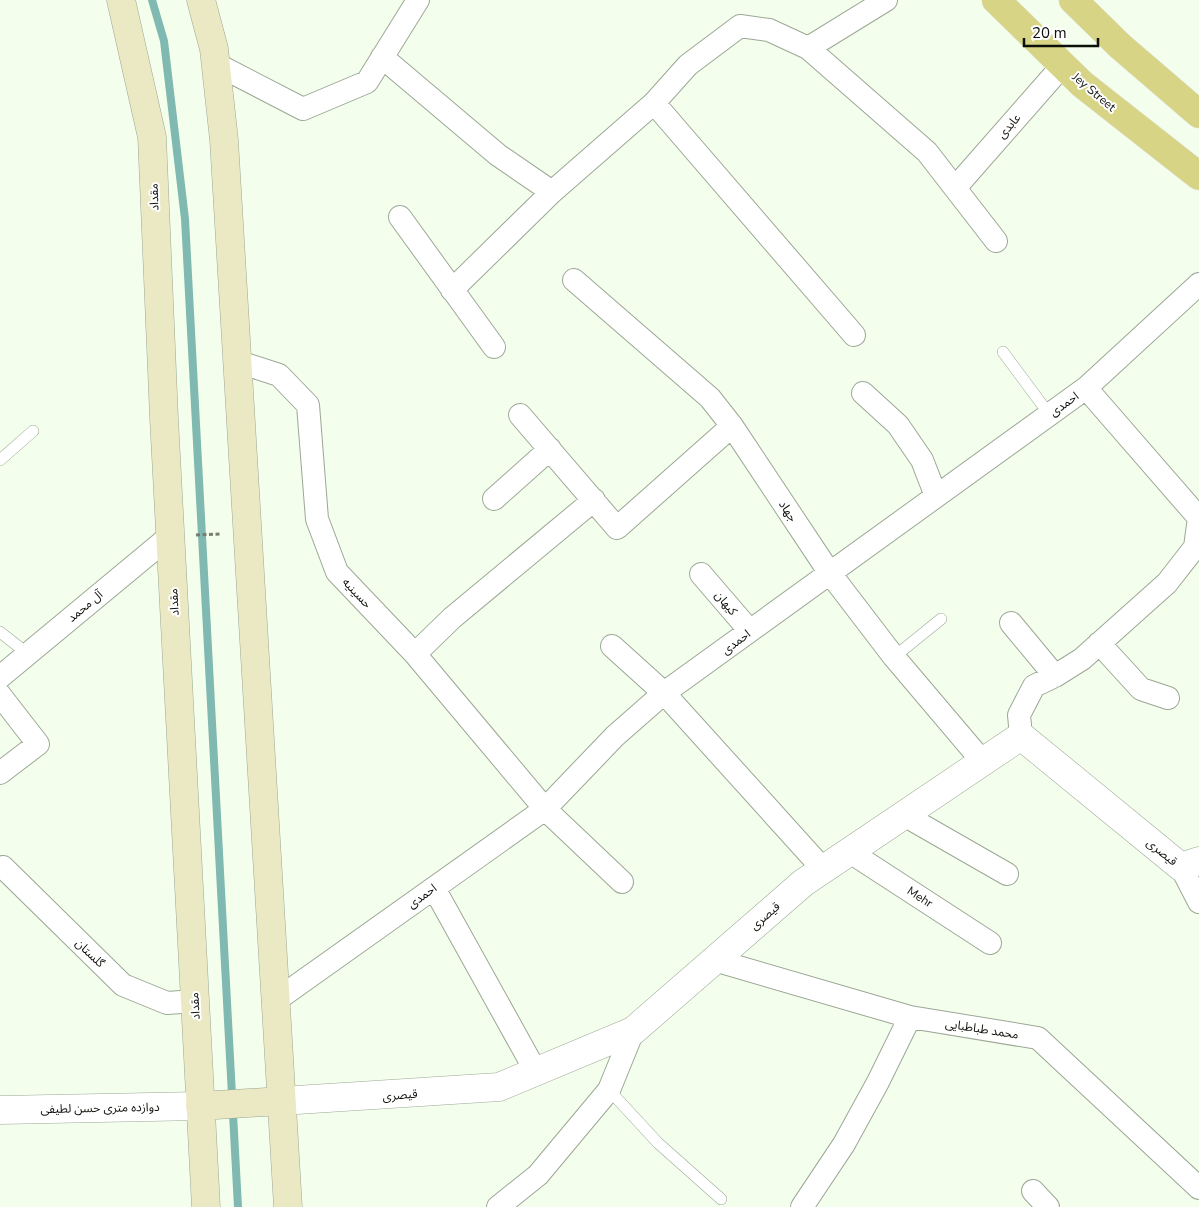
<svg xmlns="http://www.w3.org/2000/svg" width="1199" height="1207" font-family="'Nunito Sans','Noto Sans Arabic',sans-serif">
<rect width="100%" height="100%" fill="#f3ffec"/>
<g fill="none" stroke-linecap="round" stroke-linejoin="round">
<path stroke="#7fb9b1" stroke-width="8" d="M152 0 164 41 185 219 238 1207"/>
<defs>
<path id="service" d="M1003 352 1049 414
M0 460 33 431
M0 632 28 654
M894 657 941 619
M609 1090 658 1143 721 1199"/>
<path id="minor" d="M808 48 886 0
M382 57 498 155 552 192
M216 64 303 109 367 82 418 0
M654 103 854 335
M955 188 1063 65
M400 217 494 347
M574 280 710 398 732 426 829 572 894 657 983 762
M452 290 552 192 654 103 688 65 740 26 769 30 808 48 927 152 996 241
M236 361 279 375 308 405 317 519 337 572 415 654 545 809 622 882
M863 393 898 425 922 460 936 496
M520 415 617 528 732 426
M494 499 550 449
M701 574 750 631
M1011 623 1055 676
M1099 643 1141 689 1168 698
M612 646 664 693 823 869
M415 654 452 618 594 500
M0 677 170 536
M0 695 38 744 0 773
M1021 736 1019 715 1034 686 1055 676 1082 659 1167 583 1195 547 1199 518 1086 388
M904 815 1007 874
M850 852 990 943
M3 867 123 985 167 1003 195 1001
M1181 867 1199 902
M434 888 535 1070
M714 960 910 1017 1038 1038 1199 1188
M275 1001 545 809 615 736 664 693 1086 388 1199 284
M1033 1191 1048 1207
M498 1207 538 1175 609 1090 633 1031
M802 1207 844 1144 878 1082 910 1017"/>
<path id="tertiary" d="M281 1101 499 1087 633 1031 803 883 1021 736 1181 867 1199 861
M0 1110 200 1106"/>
<path id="secondary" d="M121 0 152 137 164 418 206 1207
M201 0 214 49 224 140 288 1207
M200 1106 281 1101"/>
<path id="primary" d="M996 0 1082 84 1199 176
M1073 0 1120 46 1199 114"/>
</defs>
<use href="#service" stroke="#9ca796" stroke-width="12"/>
<use href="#minor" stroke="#9ca796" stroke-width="24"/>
<use href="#tertiary" stroke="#9ca796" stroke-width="29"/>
<use href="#secondary" stroke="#9ca796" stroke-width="29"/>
<use href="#primary" stroke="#e7e7e6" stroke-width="29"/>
<path stroke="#767d71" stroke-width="3" stroke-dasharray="4 2.5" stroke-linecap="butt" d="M196 535 222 534"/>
<use href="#service" stroke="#fff" stroke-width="11"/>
<use href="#minor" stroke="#fff" stroke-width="22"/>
<use href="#tertiary" stroke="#fff" stroke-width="28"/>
<use href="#secondary" stroke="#ebe9c3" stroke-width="28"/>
<use href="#primary" stroke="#d7d486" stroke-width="28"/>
</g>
<g text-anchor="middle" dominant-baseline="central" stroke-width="4" stroke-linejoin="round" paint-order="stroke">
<g font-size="12" fill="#0d100a" stroke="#fff">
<text transform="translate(1094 92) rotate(40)">Jey Street</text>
<text transform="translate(1009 126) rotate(-49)">عابدی</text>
<text transform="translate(154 197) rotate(-92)">مقداد</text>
<text transform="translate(1064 404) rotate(-36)">احمدی</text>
<text transform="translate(788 511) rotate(57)">جهاد</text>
<text transform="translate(357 593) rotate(47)">حسینیه</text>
<text transform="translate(174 602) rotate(-93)">مقداد</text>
<text transform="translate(726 603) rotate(50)">کیهان</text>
<text transform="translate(85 606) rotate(-40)">آل محمد</text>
<text transform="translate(736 642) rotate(-37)">احمدی</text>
<text transform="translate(1162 852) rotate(39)">قیصری</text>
<text transform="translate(422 896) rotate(-36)">احمدی</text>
<text transform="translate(920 897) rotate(33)">Mehr</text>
<text transform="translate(765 916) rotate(-41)">قیصری</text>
<text transform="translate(90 953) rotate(44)">گلستان</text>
<text transform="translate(195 1006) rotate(-93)">مقداد</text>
<text transform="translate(982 1029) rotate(9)">محمد طباطبایی</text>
<text transform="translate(400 1095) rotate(-5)">قیصری</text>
<text transform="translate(100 1108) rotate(-1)">دوازده متری حسن لطیفی</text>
</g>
</g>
<path d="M1024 38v8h74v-8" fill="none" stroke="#0d100a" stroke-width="2.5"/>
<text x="1032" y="38" font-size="15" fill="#0d100a" stroke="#ffffff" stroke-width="4" paint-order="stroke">20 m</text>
</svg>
